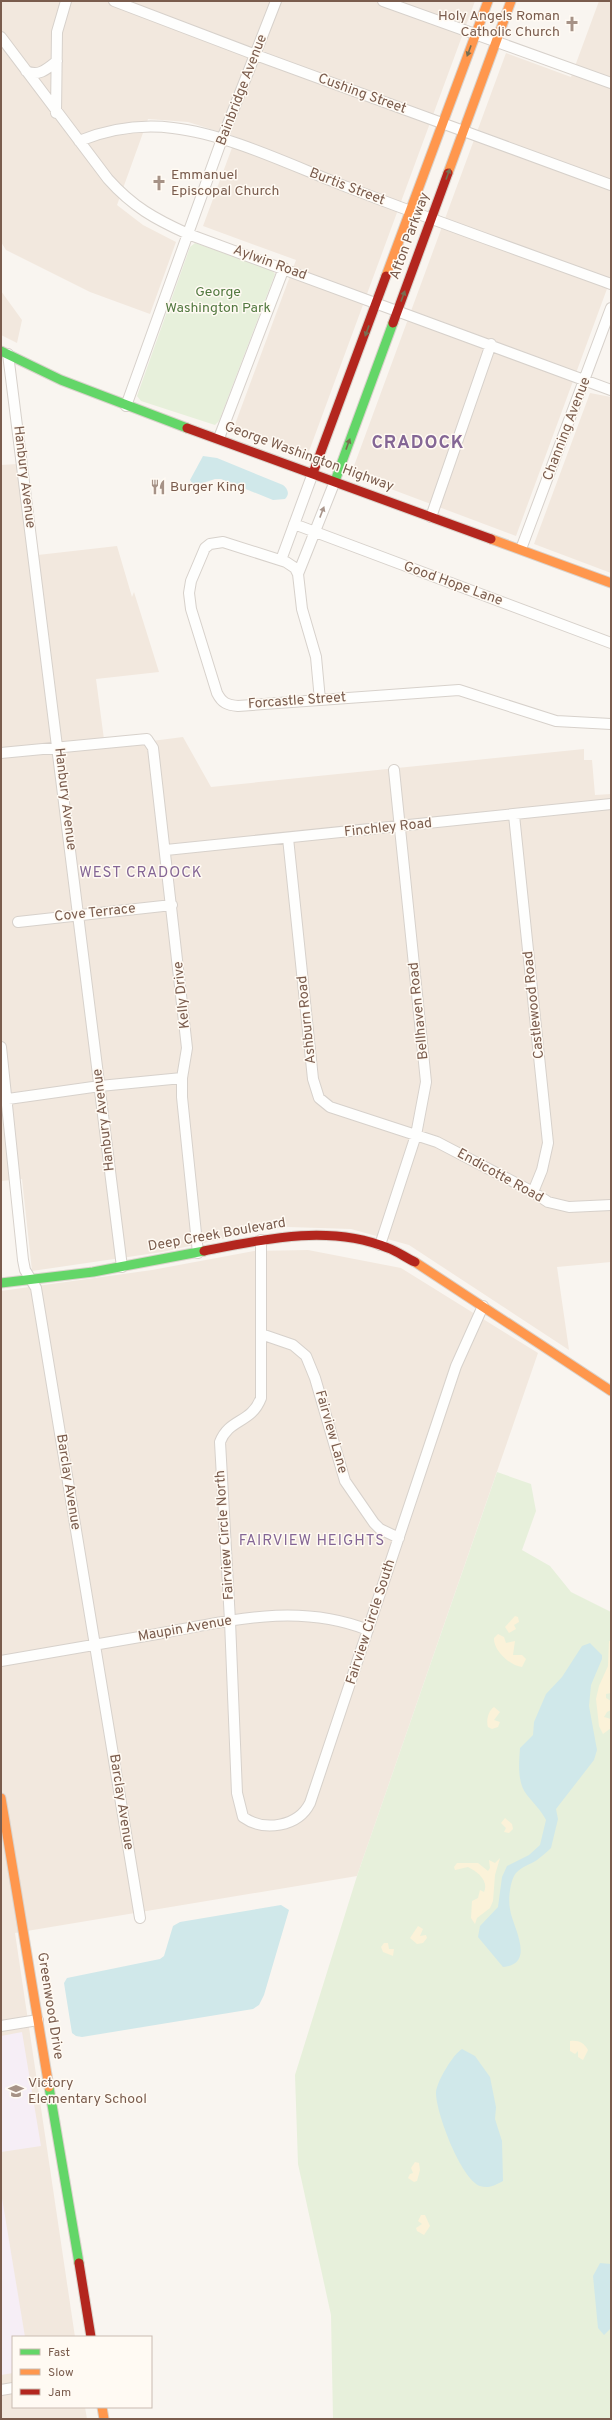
<svg xmlns="http://www.w3.org/2000/svg" width="612" height="2420" font-family="Overpass,sans-serif">
<rect width="100%" height="100%" fill="#f9f5f0"/>
<path fill="#f2e8de" d="M1 1H475L308 454 234 427 296 260 203 226 236 137 188 122 148 119 117 205 143 225 176 242 150 314 90 292 6 250 1 242Z
M599 1H611V278L516 536 351 474 506 53 571 77Z
M1 291 22 320 17 343 1 335Z
M590 393 611 397V573L534 544Z
M17 464 29 556 117 546 132 597 134 592 159 672 96 679 105 747 183 737 211 787 584 749V760H592L595 795 611 794V1262L557 1267 569 1350 409 1245 351 1229 288 1227 263 1230 162 1252 32 1271 22 1179 1 1181V465Z
M308 1250 401 1268 538 1353 357 1876 15 1933 75 2337H13V2407H85L87 2419H1V1291L152 1270 254 1251Z"/>
<path fill="#f6eef6" d="M22 2032 41 2146 1 2152V2036Z
M1 2192 25 2337H13V2373L1 2375Z"/>
<path fill="#e7f0db" d="M195 243 271 269 275 274 219 421 215 425 141 401 137 396 190 247Z
M497 1472 531 1484 536 1511 522 1550 550 1566 571 1592 611 1612V2419H333L331 2315 298 2164 295 2075 357 1876Z"/>
<path fill="#fbf2d9" d="M515 1616 518 1617 519 1622 514 1625 516 1629 509 1633 505 1627Z
M498 1634 504 1637 506 1643 515 1641 513 1655H522L526 1659 522 1667C510 1666 493 1650 494 1638Z
M609 1641H611V1693L606 1694V1698L611 1701V1710L607 1712 604 1717 611 1719V1728L603 1734 599 1726 596 1699 599 1686 608 1666Z
M494 1707 500 1712 494 1720 500 1722 498 1727 492 1729 488 1727C486 1721 488 1711 494 1707Z
M505 1818 512 1824 513 1829 509 1833 504 1832 506 1828 501 1823Z
M500 1858 495 1875 493 1901 490 1908 477 1918 475 1924 471 1918 472 1901 478 1898 480 1890 484 1892C489 1881 478 1872 468 1867L455 1870 454 1867 457 1863H478L488 1871 490 1868 489 1860 495 1863Z
M418 1926 423 1929 420 1936 426 1935 427 1938 423 1943 417 1944 410 1938Z
M384 1943H388L389 1949H394L393 1956 383 1952 381 1947Z
M570 2041C579 2040 584 2043 588 2050L583 2060 578 2057V2051L575 2054 570 2051Z
M415 2162 419 2163 420 2170 417 2181 414 2182 408 2178 410 2174 413 2173 411 2168Z
M421 2215H425L430 2226 424 2235 417 2231 416 2228 422 2224 418 2221Z"/>
<path fill="#d0e8ea" d="M203 456 217 458 283 485C288 489 290 494 285 499L273 500 221 479H215L194 486 190 480Z
M590 1643 602 1655V1659L591 1685 589 1706 597 1750 594 1760 556 1809 558 1819 551 1848C547 1852 542 1856 537 1860 531 1864 521 1867 516 1873 510 1880 508 1900 510 1909 512 1926 537 1964 503 1967L478 1937 480 1926 498 1907 502 1877 507 1866 529 1855 540 1845 546 1820C541 1810 534 1804 527 1795 517 1783 519 1763 520 1748L533 1735 534 1722 546 1694 562 1677 582 1646Z
M281 1905 289 1910 264 1995 259 2005 253 2009 82 2037 76 2036 72 2033 64 1983 67 1978 160 1959 164 1956 173 1926 180 1922Z
M462 2049 475 2056 490 2077 496 2107 495 2119 502 2141 503 2181C495 2185 489 2189 480 2186 461 2179 436 2113 436 2093 436 2083 453 2054 462 2049Z
M600 2263 611 2264V2328L604 2335 598 2328 593 2276Z"/>
<g fill="none" stroke-linecap="round" stroke-linejoin="round">
<defs>
<path id="street" d="M114 1 256 55 611 185
M383 1 611 83
M1 37 108 179C133 207 155 219 188 234L611 390
M26 71C39 77 47 69 57 61
M56 113 57 32 66 1
M79 141C109 129 141 124 173 128 228 134 295 167 347 187 435 221 523 252 611 284
M8 354 122 1267
M126 406 222 139 276 1
M219 438 284 268
M431 517 491 344
M294 524 611 643
M521 549 611 308
M281 560 313 473
M298 574 335 481
M320 700 316 657 302 609 298 574 295 568 286 562 223 542 210 544 205 548 191 581 189 593 191 609 217 693C222 703 227 705 238 706L459 690 556 721 611 724
M1 753 147 739 153 748 187 1048 182 1078V1097L198 1253
M514 815 548 1143 542 1170 533 1192
M288 838 313 1079 319 1098 330 1107 437 1142 533 1192 548 1202 569 1207 611 1205
M166 850 611 804
M18 922 172 905
M1 1047 23 1260 25 1270 36 1288 140 1918
M1 1100 100 1086 182 1078
M261 1240V1398C251 1424 229 1418 220 1442L230 1621 237 1793 243 1817C264 1832 298 1827 310 1803L456 1366 483 1306
M380 1245 416 1135 426 1082 394 770
M261 1334 293 1345 306 1356 315 1378 345 1481 374 1523 380 1529 399 1538
M1 1661C53 1652 105 1643 157 1634 229 1621 297 1602 368 1630
M1 2026 38 2020
M1 2390 13 2388"/>
<path id="fast" d="M1 351 61 380 187 428
M335 481 393 323
M1 1283 93 1272 204 1251
M49 2087 79 2263"/>
<path id="slow" d="M448 173 511 1
M386 276 488 1
M491 539 611 583
M415 1262 611 1391
M1 1798 49 2087
M102 2407 104 2419"/>
<path id="jam" d="M393 323 448 173
M187 428 491 539
M313 473 386 276
M204 1251C264 1239 329 1224 388 1248 397 1251 406 1258 415 1262
M79 2263 91 2337"/>
</defs>
<use href="#street" stroke="#d7d1cb" stroke-width="12"/>
<use href="#fast" stroke="#d9d2cb" stroke-width="11"/>
<use href="#slow" stroke="#d9d2cb" stroke-width="11"/>
<use href="#jam" stroke="#d9d2cb" stroke-width="11"/>
<use href="#street" stroke="#fefefd" stroke-width="10"/>
<use href="#fast" stroke="#63d668" stroke-width="9"/>
<use href="#slow" stroke="#ff974d" stroke-width="9"/>
<use href="#jam" stroke="#b3261e" stroke-width="9"/>
</g>
<defs><path id="oneway-solid" d="M-6-.8H1V-3.2L6.5 0L1 3.2V.8H-6Z"/></defs>
<g fill="#776e51">
<use href="#oneway-solid" transform="translate(469 51) rotate(110)"/>
<use href="#oneway-solid" transform="translate(448 174) rotate(-70)"/>
<use href="#oneway-solid" transform="translate(403 296) rotate(-70)"/>
<use href="#oneway-solid" transform="translate(367 331) rotate(110)"/>
<use href="#oneway-solid" transform="translate(348 444) rotate(-70)"/>
</g>
<use fill="#a8958b" href="#oneway-solid" transform="translate(322 512) rotate(-69)"/>
<defs>
<symbol id="church-bare" viewBox="-9 -9 18 18"><path d="M-1.2-6h2.4v3.5h3.3v2.4h-3.3V6h-2.4V-.1h-3.3v-2.4h3.3Z" fill="#a69286" stroke="#fffaf3" stroke-width="2.5" paint-order="stroke"/></symbol>
<symbol id="restaurant-bare" viewBox="-9 -9 18 18"><path d="M-5-6h1v4h1v-4h1v4h1v-4h1v5L-1.5 .5V6h-2V.5L-5-1ZM5-6V6H3V1.5H1.5Q1.5-4 5-6Z" fill="#a69286" stroke="#fffaf3" stroke-width="2.5" paint-order="stroke"/></symbol>
<symbol id="school-bare" viewBox="-9 -9 18 18"><path d="M0-5L7-2L0 1L-7-2ZM-4 1L0 2.5L4 1V4Q0 6-4 4Z" fill="#a69286" stroke="#fffaf3" stroke-width="2.5" paint-order="stroke"/></symbol>
</defs>
<g fill-rule="evenodd">
<use href="#church-bare" x="561" y="13" width="22" height="22"/>
<use href="#church-bare" x="148" y="172" width="22" height="22"/>
<use href="#restaurant-bare" x="147" y="476" width="22" height="22"/>
<use href="#school-bare" x="5" y="2080" width="22" height="22"/>
</g>
<g text-anchor="middle" dominant-baseline="central" stroke-width="3" stroke-linejoin="round" paint-order="stroke">
<g font-size="14" fill="#7a5c4d" stroke="#fffaf3" text-anchor="start">
<text x="560" y="16" text-anchor="end">Holy Angels Roman<tspan x="560" dy="16">Catholic Church</tspan></text>
<text x="171" y="175">Emmanuel<tspan x="171" dy="16">Episcopal Church</tspan></text>
<text x="170" y="487">Burger King</text>
<text x="28" y="2083">Victory<tspan x="28" dy="16">Elementary School</tspan></text>
</g>
<g font-size="14" fill="#7a5c4d" stroke="#fffaf3">
<text transform="translate(242 90) rotate(-69)">Bainbridge Avenue</text>
<text transform="translate(362 94) rotate(20)">Cushing Street</text>
<text transform="translate(347 187) rotate(21)">Burtis Street</text>
<text transform="translate(410 236) rotate(-70)">Afton Parkway</text>
<text transform="translate(270 263) rotate(20)">Aylwin Road</text>
<text transform="translate(567 429) rotate(-69)">Channing Avenue</text>
<text transform="translate(309 457) rotate(20)">George Washington Highway</text>
<text transform="translate(24 477) rotate(83)">Hanbury Avenue</text>
<text transform="translate(453 584) rotate(20)">Good Hope Lane</text>
<text transform="translate(297 701) rotate(-4)">Forcastle Street</text>
<text transform="translate(65 799) rotate(83)">Hanbury Avenue</text>
<text transform="translate(388 828) rotate(-6)">Finchley Road</text>
<text transform="translate(95 913) rotate(-6)">Cove Terrace</text>
<text transform="translate(182 995) rotate(-96)">Kelly Drive</text>
<text transform="translate(534 1005) rotate(-96)">Castlewood Road</text>
<text transform="translate(419 1011) rotate(-96)">Bellhaven Road</text>
<text transform="translate(307 1020) rotate(-96)">Ashburn Road</text>
<text transform="translate(104 1120) rotate(-97)">Hanbury Avenue</text>
<text transform="translate(500 1176) rotate(29)">Endicotte Road</text>
<text transform="translate(217 1235) rotate(-10)">Deep Creek Boulevard</text>
<text transform="translate(331 1432) rotate(74)">Fairview Lane</text>
<text transform="translate(68 1482) rotate(81)">Barclay Avenue</text>
<text transform="translate(225 1535) rotate(-94)">Fairview Circle North</text>
<text transform="translate(371 1622) rotate(-72)">Fairview Circle South</text>
<text transform="translate(185 1629) rotate(-10)">Maupin Avenue</text>
<text transform="translate(121 1802) rotate(81)">Barclay Avenue</text>
<text transform="translate(50 2006) rotate(81)">Greenwood Drive</text>
</g>
<g font-size="14" fill="#537a41" stroke="#fffaf3">
<text x="218" y="292">George<tspan x="218" dy="16">Washington Park</tspan></text>
</g>
<g font-size="15" letter-spacing="1" fill="#846695" stroke="#fffaf3">
<text x="141" y="873">WEST CRADOCK</text>
<text x="312" y="1541">FAIRVIEW HEIGHTS</text>
</g>
<g font-size="18" font-weight="bold" letter-spacing="1" fill="#846695" stroke="#fffaf3">
<text x="418" y="443">CRADOCK</text>
</g>
</g>
<rect width="612" height="2420" fill="none" stroke="#7a5c4d" stroke-width="4"/>
<rect x="12" y="2336" width="140" height="72" fill="#fffaf3" stroke="#cabbb1"/>
<rect x="20" y="2349" width="20" height="6" fill="#63d668" stroke="#cabbb1"/>
<text x="48" y="2356" font-size="12" fill="#7a5c4d">Fast</text>
<rect x="20" y="2369" width="20" height="6" fill="#ff974d" stroke="#cabbb1"/>
<text x="48" y="2376" font-size="12" fill="#7a5c4d">Slow</text>
<rect x="20" y="2389" width="20" height="6" fill="#b3261e" stroke="#cabbb1"/>
<text x="48" y="2396" font-size="12" fill="#7a5c4d">Jam</text>
</svg>
